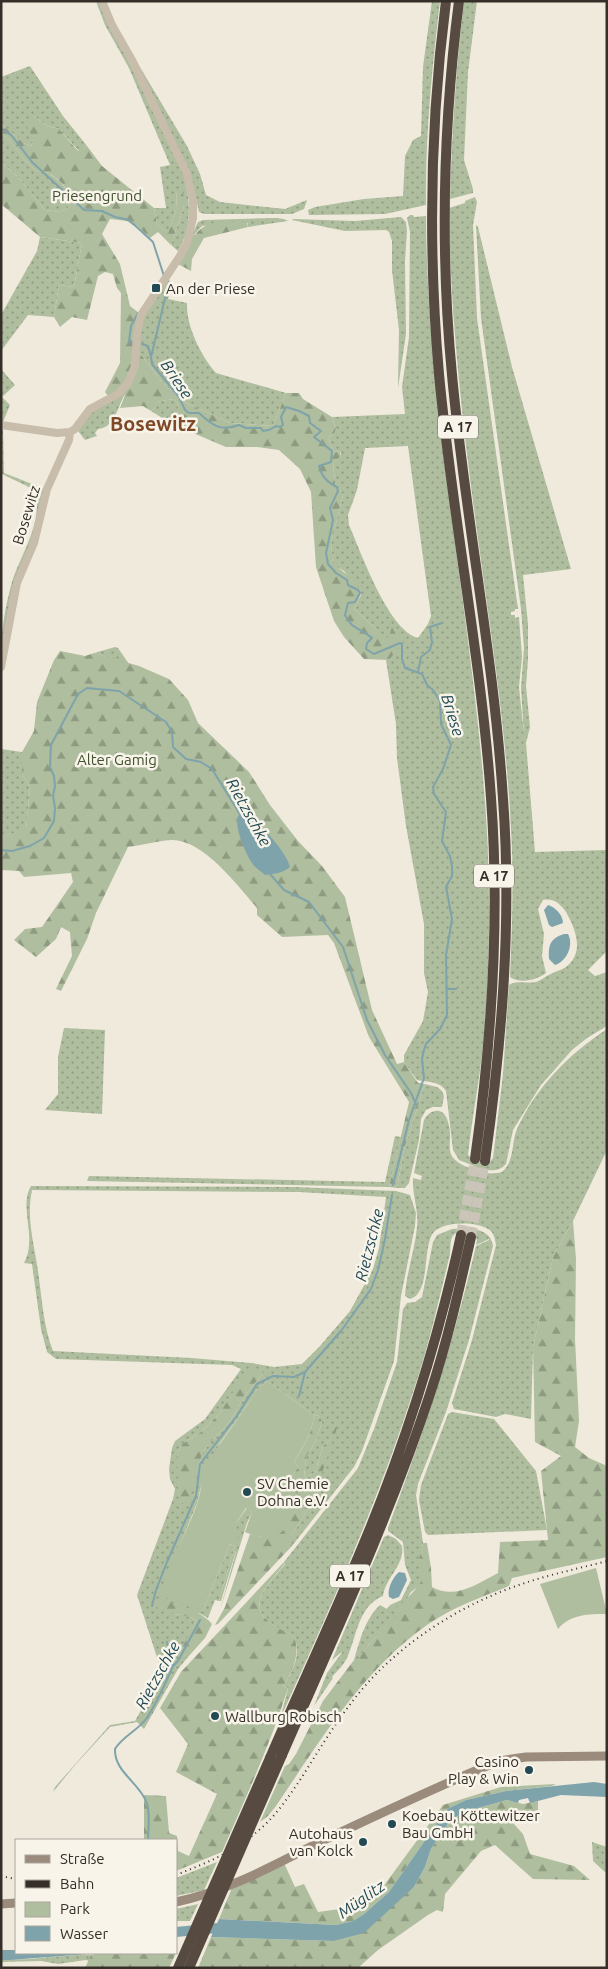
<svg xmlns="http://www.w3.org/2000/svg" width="608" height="1969" font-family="Ubuntu,sans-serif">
<defs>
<pattern id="grass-dots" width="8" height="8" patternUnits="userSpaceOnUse" patternTransform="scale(1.25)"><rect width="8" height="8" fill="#afbe9e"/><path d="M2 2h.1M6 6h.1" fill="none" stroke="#8f9b81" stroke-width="1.8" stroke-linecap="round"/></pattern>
<pattern id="forest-firs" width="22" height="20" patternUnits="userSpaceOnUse" patternTransform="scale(1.25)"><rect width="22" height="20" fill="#afbe9e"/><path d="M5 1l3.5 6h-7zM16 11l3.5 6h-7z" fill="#8f9b81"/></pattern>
</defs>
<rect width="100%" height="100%" fill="#f0eadd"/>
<path fill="url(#grass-dots)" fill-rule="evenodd" d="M96 1H99L184 175C190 201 193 226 178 251L171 245 184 206 177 190 176 210 168 233 157 224 154 208H166L160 167 170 165 129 68 105 25Z
M432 1H440C432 69 425 137 426 205L385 214 309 215 308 210 315 207 364 199 403 196 405 156 413 140 421 136 423 67Z
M464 1H477L468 72 464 160 473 189V193L450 199C452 133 456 67 464 1Z
M113 22 187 146 200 174 206 195 220 202 285 209 307 200 304 209 292 214H204L199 212 190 172 134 59Z
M30 66 63 116 87 146 79 151 59 129 47 126 34 116V140L31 146 24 143 1 124V77Z
M1 133C14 143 21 158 33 168 38 173 42 170 47 173 57 177 75 194 70 205 65 214 54 211 45 210L16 175 1 162Z
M475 197 477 202 473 225 477 318 518 609H515V611L511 612V615H515V618L519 617 522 657 519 687 524 735 521 688 524 648 521 609 481 318 476 225 478 227 512 367 571 569 523 575 528 624V659L526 686 530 727 526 743 535 852 607 850V951L588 970 595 976 607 972V1026L587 1038 572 1050 541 1085 513 1130 506 1164C494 1178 473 1165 459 1160L453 1150 446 1091C440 1081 427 1082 417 1080L404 1062V1055L423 1021 428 992 424 973V924L406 826 397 758 396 724 386 660H389L393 628 389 638 384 639 374 627 354 609 361 595 344 571 333 565 331 543 343 495 335 483 333 463 341 456V452L333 451 328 437 334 434 336 429 332 417 405 414 402 387 409 337 410 232 407 218 410 215H413L414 217 426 216C427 405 467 589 483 777 491 864 491 952 484 1038 480 1077 472 1118 468 1155L474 1161 489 1163 493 1158 503 1074 509 985C517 980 527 984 536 982 542 980 547 975 553 973 558 970 563 970 567 966 585 951 575 928 566 912 560 904 554 898 543 900L538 909 544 934 542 956 546 973C538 980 519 984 510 977 512 928 514 879 511 829 506 722 488 616 474 509 461 409 450 309 449 208L465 203V201ZM408 446 431 616 428 624 418 638C388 630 361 552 349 525L348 515 357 490 365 448Z
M401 217 406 222 407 231 405 261 406 334 398 388 399 330 392 270V241L389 232 386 230 345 231 292 220 293 219 355 221Z
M276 218 284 219 288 221 248 227V223L202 226 194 235H192L198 222 203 220Z
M40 237 82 243 74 287 59 285 54 317 28 315 1 351V315L37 251Z
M169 279 171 287 168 299 187 303C186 326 201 356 216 373L286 393 273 426 231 423 182 401 161 381 139 352V335L143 316Z
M1 369 15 385 2 397 10 405 3 422H1Z
M123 393 125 394C117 407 116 427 98 429L95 433 97 436 85 440 78 431 92 412Z
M174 399C183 406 176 416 172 424L151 411 156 407 155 402Z
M1 427H3L4 473 45 489 32 543 21 564 1 659C1 633 5 606 12 582 21 553 46 519 33 489L2 474Z
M115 647 118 648 129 664 94 653Z
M1 749 22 752V774L30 787 26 830 1 837Z
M64 1028 105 1030 102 1114 45 1110 58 1094V1057Z
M607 1029V1150L573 1221 553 1257 533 1347 531 1419 505 1414 496 1417 454 1409 452 1403 472 1340 496 1245C495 1239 494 1232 488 1229 476 1221 442 1221 433 1233 422 1249 431 1293 410 1299L405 1296C406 1274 415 1250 417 1227 419 1210 412 1195 413 1178L421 1180 422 1176 414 1173 424 1120C429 1110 442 1106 447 1119 457 1145 436 1155 472 1169 482 1173 491 1175 502 1172 515 1161 511 1143 517 1129 536 1087 569 1054 607 1029Z
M425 1084 437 1087 442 1091 444 1096 442 1107H433L426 1110 421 1119 419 1140 409 1183 405 1188H397L404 1149Z
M395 1136 401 1137 389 1187 87 1181 89 1176 385 1182Z
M31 1186 294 1187 396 1191 410 1195 416 1213 415 1226 401 1296 394 1361 362 1451 354 1467 292 1546V1535L307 1511 336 1422 330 1440 323 1446 315 1473 304 1478 306 1458 317 1439 322 1421 319 1416 314 1415 267 1381 254 1393 253 1397 220 1443 202 1482 197 1503 171 1567 203 1611 230 1544 235 1546 219 1601 215 1600 208 1618 199 1613 173 1614 186 1615 196 1620 181 1652 188 1657 178 1669 144 1729 137 1722 110 1727 76 1764 53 1792 55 1787 110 1725 135 1721 162 1673 137 1595 173 1499 175 1489 170 1479 169 1469 172 1448 175 1441 205 1419 241 1369 232 1365 56 1359 47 1352 41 1329 32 1264 24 1263C27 1257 29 1251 29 1244 31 1227 21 1202 31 1186ZM32 1190 299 1192 386 1197 379 1248 373 1269 350 1311 320 1346 302 1364 274 1367 251 1363 191 1358 53 1351C43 1325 42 1298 38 1271 34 1243 26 1218 32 1190ZM248 1370 263 1373 247 1393 230 1421 203 1451 198 1469 179 1502 178 1452 182 1444 201 1432 219 1414Z
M452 1229C469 1228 490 1227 493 1246L469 1340 446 1412 418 1484 416 1495 423 1543 419 1563 423 1578 420 1585 411 1592 405 1602 396 1609 399 1616 369 1644 357 1662 354 1660C360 1640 365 1619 380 1605L387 1609 390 1605 401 1600 411 1580 405 1565 403 1542 388 1531V1528C422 1437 453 1345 475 1250L476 1246 489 1240V1239L476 1245 477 1240 475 1236C470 1235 463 1232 458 1233 449 1233 451 1248 450 1254 439 1299 429 1345 414 1389 378 1502 329 1611 280 1719L291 1677 288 1688 283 1686C294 1669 300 1658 295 1638 285 1631 272 1626 265 1618 248 1601 275 1577 285 1564L284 1562 358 1468 374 1429 397 1362 403 1309 407 1303 415 1302 422 1297 433 1242 437 1235Z
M452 1412 494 1419 536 1471 547 1530 428 1535 425 1532 419 1500 421 1485 448 1414Z
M247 1508 252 1512 247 1523 220 1610 236 1552V1523Z
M388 1535 396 1539 402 1546C405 1565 386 1577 383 1596 358 1606 357 1636 347 1658 344 1665 337 1671 332 1677L333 1678 314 1706 327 1673 343 1651 332 1660 384 1537Z
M592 1842 607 1847V1874L593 1861Z
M217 1862 204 1890 176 1896V1878Z
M198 1904 190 1921H176V1909Z
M75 1955H91L89 1961 86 1960 58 1964 41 1961 1 1962V1960L30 1959Z"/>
<path fill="url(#forest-firs)" d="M34 116 47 126 59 129 78 151 87 146 102 166 154 208 157 224 168 233 176 210 177 189 183 191 184 206 171 245 158 232 150 238 136 225 134 226 127 221 110 219 102 234 120 264 130 306 139 313 130 374 121 387 109 397 105 392 120 363 121 293 117 288 113 274 105 272 98 276 87 320 72 317 60 327 54 317 59 285 74 287 82 243 40 237 1 204V162L16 175 45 210C54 211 65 214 70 205 75 194 57 176 47 173 42 170 38 173 33 168 21 158 14 143 1 133V124L24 143 31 146 34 140 27 127 28 118Z
M247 222 248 227 204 238 192 259 191 271 178 264 192 235H195C209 217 226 223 247 222Z
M139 352 161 381 182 401 231 423 273 426 286 393H299L303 399 332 417 336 429 334 434 328 437 333 451 340 452 341 456 333 463 335 483 343 495 331 543 333 564C340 569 361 584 360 594 360 598 356 605 354 609L374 627 384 638 389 637 392 627 400 631 405 639 389 660 364 659 344 637 334 621 316 567 311 492 300 469 279 450 257 447H226L172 424C176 416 183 406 174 399L156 402V407L151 411 143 406 120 408 125 395 123 393Z
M60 651 85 656 94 653 139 666 169 679 188 700 198 723 249 772 270 805 298 841 322 866 345 897 372 1010 397 1064 404 1062 418 1083 425 1084 404 1149 397 1188 389 1187 409 1102 369 1037 334 943 328 935 282 937 257 915V908C238 886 203 839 171 840 157 841 142 845 128 847L96 913 87 939 61 991 56 989 72 956 70 932 61 927 56 939 36 957 14 940 25 929 42 927 73 882 71 873 24 877 19 871 1 870V837L26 829 30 787 22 774V752L34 731 37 702 54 660Z
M573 1221 576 1259 575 1339 579 1421 575 1447 589 1458 607 1466V1557L512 1578 509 1586C482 1597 451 1608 427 1625 361 1672 320 1741 276 1806L268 1816 260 1822 285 1766 289 1764 296 1754 323 1701 354 1660 357 1661 369 1644 398 1616 395 1609C401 1605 422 1584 422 1579 423 1574 419 1569 419 1563 419 1557 422 1549 423 1543H427L431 1568 432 1587C455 1600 477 1584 498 1573L500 1542 548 1540 541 1471 561 1456 535 1442 533 1347 553 1257Z
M248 1369 261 1370 263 1373 247 1393 230 1421 203 1451 188 1505 179 1502 177 1461 178 1452 182 1444 201 1432 219 1414Z
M314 1415 319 1416 322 1421 317 1439 306 1458 304 1478 315 1473 323 1446 330 1440 336 1422 338 1425 316 1491 307 1511 292 1535V1546L218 1624 215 1625 225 1607 250 1534 262 1537 287 1484 298 1467 294 1461C304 1446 312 1434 314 1415Z
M284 1562 285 1563C275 1577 248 1601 265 1618 272 1626 286 1631 295 1638 299 1657 294 1669 283 1686L288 1688C270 1745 246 1797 222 1852L176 1871V1840H144V1795L166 1796 169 1833 177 1836 178 1851 189 1856 217 1794 176 1772 188 1744 160 1708 181 1672Z
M159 1598C178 1605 199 1609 212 1624L205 1638 188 1657 180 1652 196 1620C185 1613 170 1615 158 1609L156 1604Z
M556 1784 552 1786 506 1791 466 1800 447 1809 389 1892 364 1914 353 1921 336 1925 219 1919 232 1888 284 1863 295 1887 304 1884 318 1912 347 1908 369 1900 377 1895 443 1805 501 1787Z
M507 1800 523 1804 538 1801V1810L514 1817 512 1822 523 1834 530 1854 574 1866 590 1880 533 1879 495 1845 481 1851 445 1894 443 1912 437 1910 428 1915 378 1950 358 1968H198L211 1937 333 1941 397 1901 414 1887 425 1867 431 1849 451 1819 471 1810Z
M101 1953H176L169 1968H85L91 1955Z"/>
<path fill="#afbe9e" d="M267 1381 314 1415C312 1434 304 1445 294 1461L298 1467 287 1484 303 1499C286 1528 282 1547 245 1532L252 1512 246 1508 236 1523 239 1541 221 1601H219L235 1546 230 1544 203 1611 159 1595 177 1547H179C188 1524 205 1496 201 1471L253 1397 254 1393Z
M596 1568 607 1614C588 1614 571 1614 558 1629L540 1584Z"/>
<path fill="#7fa3ab" d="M240 814H246C259 821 287 853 290 867 283 873 274 874 265 875 261 871 255 868 252 863 246 854 231 822 240 814Z
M548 905C555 907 563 915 563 923L552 927 549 925 544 910Z
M564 934H568C574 945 567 961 555 965L549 959C548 946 550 938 564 934Z
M399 1572 405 1573 407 1580 399 1597 393 1599 389 1597C387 1589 393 1577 399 1572Z
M594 1782 607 1784V1797L561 1795 530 1803 528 1798 519 1800 518 1803 507 1800 471 1810 451 1819 431 1849 425 1867 414 1887 364 1933 333 1941 211 1937 219 1919 336 1925 353 1921 364 1914 389 1892 447 1809 466 1800 506 1791Z
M1 1950H16V1953H101L10 1960H1Z"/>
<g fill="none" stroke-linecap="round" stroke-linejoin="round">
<path stroke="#7fa3ab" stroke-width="2" d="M1 128 12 136 32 162 84 210 102 211 115 217 129 220 153 242 164 276
M169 282 151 357 152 364 179 397 185 410 189 413H199C212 425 220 432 239 425L246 428H261L263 431 269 430 276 426 280 427 283 425 281 417 286 407 299 411 309 416 310 423 321 431 314 437 332 451 331 462 319 466C322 477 327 482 337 487L338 491 330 508 333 520 326 553 328 564 336 573 347 580 348 585 358 590 360 593 355 602 348 603 345 615C352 630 361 628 372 638L367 643 366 649 374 654 400 643 402 644V659L405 668 422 674 427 685 433 690 440 701 441 724 451 745 443 769 433 787 434 794 446 812 442 841 450 856 452 866V876L446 887 452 919 446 955 447 1015 440 1029 426 1044 424 1050 422 1059 424 1078 409 1120 393 1185
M134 343 129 341 131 326 138 313
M142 344 148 346 151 357
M418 672 421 657 430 650 432 642 430 627 442 623
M1 850 12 851 30 846 44 838 54 821 55 808 53 796 55 786 54 776 50 767 51 745 78 694 87 688 119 691 166 722 172 732 173 747 186 759 201 762 212 769 241 816
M270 874 284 890 309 902 343 947 367 1020 385 1055 411 1093 416 1104
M447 989H456
M299 1396 305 1372 341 1331 371 1289 378 1270 385 1239 392 1195
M152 1606 156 1590 167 1562 196 1496 200 1464 236 1417 257 1384 273 1376 294 1377 305 1372
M167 1642 173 1666
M148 1840C148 1829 151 1811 146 1801 138 1782 114 1771 115 1749 122 1737 137 1731 146 1719 157 1703 165 1684 173 1666L178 1661 200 1620"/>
<path stroke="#7fa3ab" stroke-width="10" d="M176 1932 228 1927"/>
<path stroke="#cbc5b9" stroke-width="10" stroke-dasharray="10 5" stroke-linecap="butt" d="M461 1235 475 1159
M471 1237 485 1161"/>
<path stroke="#c8bcaa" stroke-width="8" d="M1 425 57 433 70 432 75 429 90 409 118 394 128 383 135 366 137 334 141 315 180 256 187 243 193 218V202L187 174 132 60 112 25 102 1
M1 667 17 583 34 543 47 489 69 440 70 432"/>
<path stroke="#9b8b7c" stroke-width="9" d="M176 1902C229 1891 276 1864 324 1840 382 1813 440 1785 499 1761L526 1757 607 1756
M1 1904 16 1903"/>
<path stroke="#564a41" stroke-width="10" d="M446 1C430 125 428 250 439 374 452 516 481 656 491 798 500 919 492 1039 475 1159
M459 1C443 126 440 250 452 375 465 517 494 657 503 799 512 920 502 1041 485 1161
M282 1755C334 1636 389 1518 430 1394 447 1343 459 1290 471 1237
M270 1758C303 1682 338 1607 369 1531 408 1435 439 1336 461 1235"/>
<path stroke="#362f29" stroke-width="2" stroke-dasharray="1 4" stroke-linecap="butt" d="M176 1875C206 1863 235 1852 259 1830 277 1815 289 1796 302 1777 324 1742 346 1705 375 1675 414 1635 466 1603 519 1585 547 1575 577 1569 607 1561
M1 1876 16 1879"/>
<path stroke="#564a41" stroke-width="10" d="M178 1968 270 1758
M189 1968 282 1755"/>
</g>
<g fill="#224a54" stroke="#f8f4ea" stroke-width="2">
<rect x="151" y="283" width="10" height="10" rx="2.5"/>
<circle cx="247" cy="1492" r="5"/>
<circle cx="215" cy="1716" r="5"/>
<circle cx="529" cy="1770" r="5"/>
<circle cx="392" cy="1824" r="5"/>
<circle cx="363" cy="1842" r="5"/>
</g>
<g text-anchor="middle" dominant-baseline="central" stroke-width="5" stroke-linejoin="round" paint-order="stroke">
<g fill="#f8f4ea" stroke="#706a63" stroke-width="1">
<rect x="438" y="415.5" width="40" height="23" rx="4"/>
<rect x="474" y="864.5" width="40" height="23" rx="4"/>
<rect x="330" y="1564.5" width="40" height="23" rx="4"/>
</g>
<g font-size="14" font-weight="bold" fill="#362f29">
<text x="458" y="427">A 17</text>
<text x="494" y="876">A 17</text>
<text x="350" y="1576">A 17</text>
</g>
<g font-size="15" fill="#40522f" stroke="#f8f4ea">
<text x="97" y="195">Priesengrund</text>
<text x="117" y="759">Alter Gamig</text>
</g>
<g font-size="15" fill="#362f29" stroke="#f8f4ea" text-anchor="start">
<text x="166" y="288">An der Priese</text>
<text x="257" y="1483">SV Chemie<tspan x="257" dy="17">Dohna e.V.</tspan></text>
<text x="225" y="1716">Wallburg Robisch</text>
<text x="519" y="1761" text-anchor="end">Casino<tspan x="519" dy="17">Play &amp; Win</tspan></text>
<text x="402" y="1815">Koebau, Köttewitzer<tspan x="402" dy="17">Bau GmbH</tspan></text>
<text x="353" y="1833" text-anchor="end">Autohaus<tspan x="353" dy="17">van Kolck</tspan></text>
</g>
<g font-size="15" fill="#362f29" stroke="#f8f4ea">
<text transform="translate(26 515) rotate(-73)">Bosewitz</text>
</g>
<g font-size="16" font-style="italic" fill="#224a54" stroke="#f8f4ea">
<text transform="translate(177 379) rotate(56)">Briese</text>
<text transform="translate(453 715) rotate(73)">Briese</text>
<text transform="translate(249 812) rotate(61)">Rietzschke</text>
<text transform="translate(369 1245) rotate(-76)">Rietzschke</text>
<text transform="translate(157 1675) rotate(-61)">Rietzschke</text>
<text transform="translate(361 1899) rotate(-35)">Müglitz</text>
</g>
<g font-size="20" font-weight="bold" fill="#7f4928" stroke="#f8f4ea">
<text x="153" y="423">Bosewitz</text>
</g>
</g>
<rect width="608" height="1969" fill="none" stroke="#362f29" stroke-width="5"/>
<rect x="15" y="1839" width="162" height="115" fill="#f8f4ea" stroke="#aaa59d"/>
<rect x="25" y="1855" width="25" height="8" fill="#9b8b7c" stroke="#aaa59d"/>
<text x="60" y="1864" font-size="15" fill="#362f29">Straße</text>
<rect x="25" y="1880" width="25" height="8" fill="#362f29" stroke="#aaa59d"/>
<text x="60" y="1889" font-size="15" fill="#362f29">Bahn</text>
<rect x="25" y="1902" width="25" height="15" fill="#afbe9e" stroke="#aaa59d"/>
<text x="60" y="1914" font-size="15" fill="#362f29">Park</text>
<rect x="25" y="1926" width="25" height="15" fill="#7fa3ab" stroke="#aaa59d"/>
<text x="60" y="1939" font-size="15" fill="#362f29">Wasser</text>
</svg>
